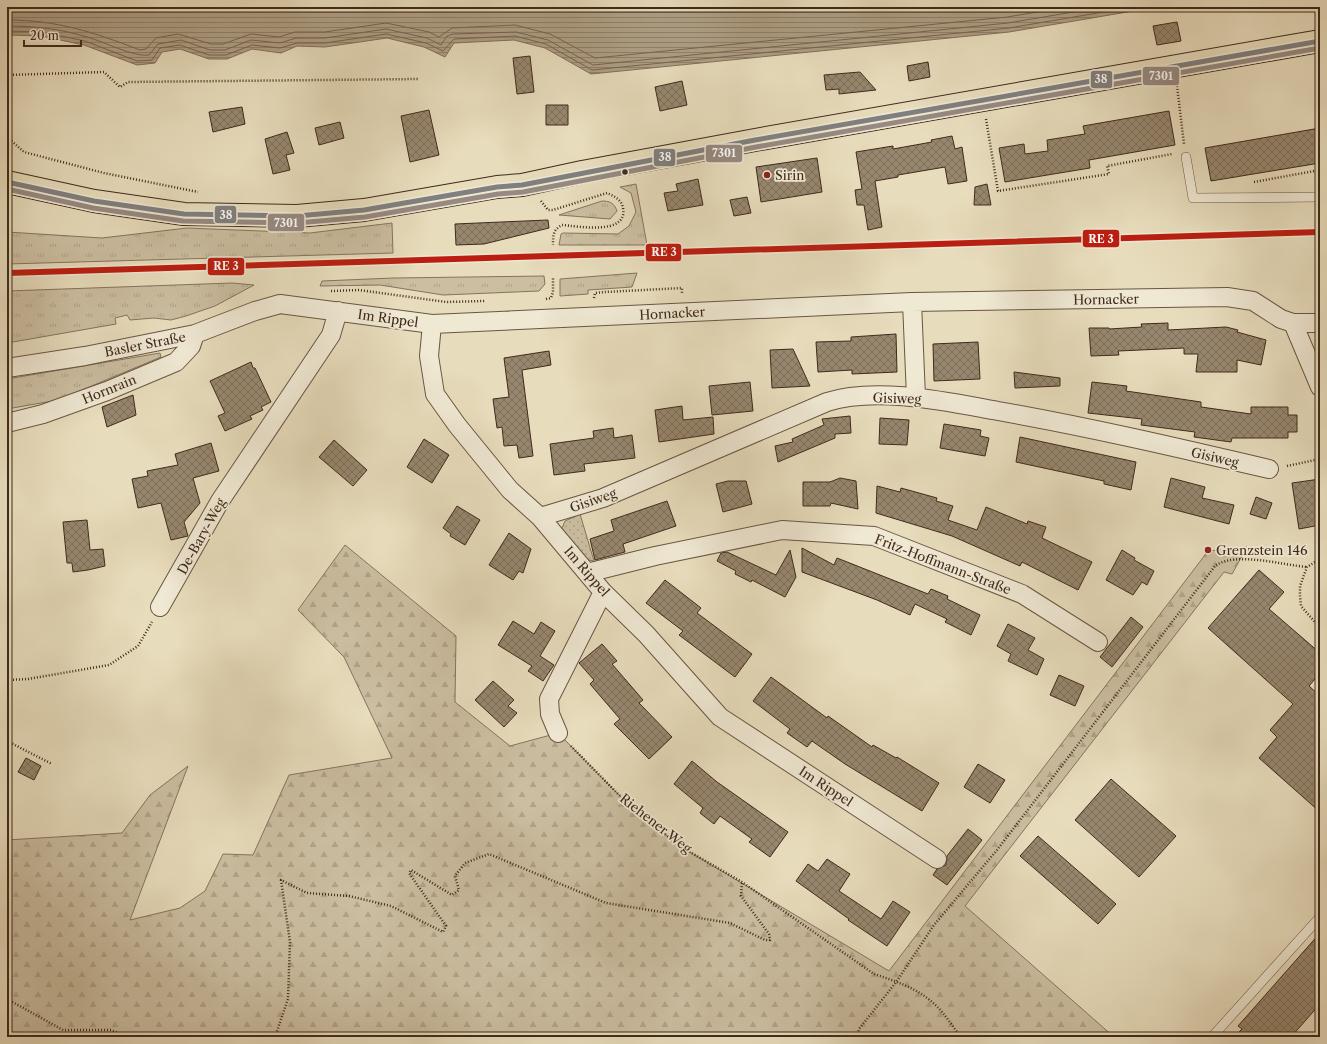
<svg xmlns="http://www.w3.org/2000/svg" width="1327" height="1044" font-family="'Libre Caslon Text',serif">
<defs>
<pattern id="grass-tufts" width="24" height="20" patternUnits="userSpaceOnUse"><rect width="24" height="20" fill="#cbbea1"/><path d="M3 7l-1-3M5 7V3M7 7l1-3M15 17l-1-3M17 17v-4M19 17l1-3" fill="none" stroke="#afa38a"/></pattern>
<pattern id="forest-firs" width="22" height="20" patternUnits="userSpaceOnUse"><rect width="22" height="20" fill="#cbbea1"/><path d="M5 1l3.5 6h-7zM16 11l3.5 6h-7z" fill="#afa38a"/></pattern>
<pattern id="park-dots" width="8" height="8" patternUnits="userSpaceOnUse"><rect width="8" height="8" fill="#cbbea1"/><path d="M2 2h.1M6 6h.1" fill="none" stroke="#afa38a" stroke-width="1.8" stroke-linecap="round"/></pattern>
<pattern id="water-rules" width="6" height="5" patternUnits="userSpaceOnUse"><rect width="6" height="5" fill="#ae9f85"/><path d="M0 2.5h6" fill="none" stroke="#8f826c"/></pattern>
<pattern id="building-cross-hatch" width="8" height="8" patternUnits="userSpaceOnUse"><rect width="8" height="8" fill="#97876f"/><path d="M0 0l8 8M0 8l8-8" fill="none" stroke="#7d6f5a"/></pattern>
</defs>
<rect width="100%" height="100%" fill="#e7dcbc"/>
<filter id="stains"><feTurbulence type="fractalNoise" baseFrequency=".005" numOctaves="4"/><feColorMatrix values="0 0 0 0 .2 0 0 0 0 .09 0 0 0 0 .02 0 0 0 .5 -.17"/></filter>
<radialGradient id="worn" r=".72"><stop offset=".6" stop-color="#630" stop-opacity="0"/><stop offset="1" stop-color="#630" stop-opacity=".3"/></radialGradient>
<path fill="url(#grass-tufts)" stroke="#86745e" d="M636 184 647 245H559L561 234 563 233 618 234 629 226 636 212 631 193 620 187Z
M602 201C610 201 614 203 617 211L610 219 559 215Z
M392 223 393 253 7 264V232L102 238 187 228 310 233Z
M637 273 632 287 588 290V294L560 296V279Z
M544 276 545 284 539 291 443 295 380 285 320 286 322 281 393 278Z
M232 283 254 285 215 306 186 316 171 320 154 318 130 320 127 315 115 318 116 324 7 343V291Z
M160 353 161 357 58 400 7 409V379Z"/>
<path fill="url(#forest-firs)" stroke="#86745e" d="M345 545 456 636 455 702 510 746 558 733 619 795 678 845 889 971 1208 551 1247 547 1232 574 1224 572 965 906 1114 1037H7V840L122 833 150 795 188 766 130 920 180 908 205 891 223 854 253 855 289 775 392 758 344 657 298 610Z"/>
<path fill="url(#park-dots)" stroke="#86745e" d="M580 514 594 561 584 559 563 534 562 528 565 521Z"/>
<path fill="url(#water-rules)" stroke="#82705b" d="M7 7H1157L1009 32 591 74 545 48 514 40 454 43 445 57 424 47 387 38 325 47 297 46 281 53 252 49 227 59H209L180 49 162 52 155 63 137 65 84 45 41 36 7 35Z"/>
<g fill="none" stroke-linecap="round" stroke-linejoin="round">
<path stroke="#776450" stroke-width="1" d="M7 20C57 20 93 32 140 50L146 49 156 38 178 34 211 44H223L251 34 279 37 295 32H325L386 23 429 32 439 37 452 28 515 25 550 34 595 58 1007 17 1068 7
M7 26C34 26 61 29 87 37 105 42 133 57 149 55L158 44 181 40 210 50H225L251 40 280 43 296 38H325L386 29 427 38 441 45 447 36 453 34 516 32 548 40 593 65 1008 23 1103 7
M7 31 42 32 85 41 137 61 152 60 160 48 180 45 209 55H226L252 45 280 48 297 43H325L386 34 426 43 443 51 454 39 515 36 546 44 592 70 1009 28 1133 7"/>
</g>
<path fill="url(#building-cross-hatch)" stroke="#402a1b" d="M1177 22 1181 41 1157 45 1153 26Z
M530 56 534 92 517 94 513 58Z
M928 62 930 77 909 81 907 66Z
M860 72 876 90 839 94V89L826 90 824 75Z
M682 81 687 105 660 111 655 87Z
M546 105H568V125H546Z
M242 107 245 124 213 132 209 112Z
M429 110 439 155 410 162 401 116Z
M1169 111 1175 145 1089 160 1090 168 1005 182 999 148 1024 144 1025 154 1048 151 1047 140 1085 134 1083 126Z
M340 122 344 138 319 145 315 128Z
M1320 128V163L1211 181 1205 148Z
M287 132 294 153 286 155 290 170 273 174 265 139Z
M952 136 955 149 962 147 967 181 948 184 945 167 898 175V177L875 181 882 227 868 230 864 205H857L855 190 862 189 856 152 893 146V149L932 142 931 140Z
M817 158 822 192 761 202 756 167Z
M698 179 703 205 668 211 664 193 678 191 676 184Z
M987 184 991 205H974L975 187Z
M747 197 751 213 734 216 730 200Z
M548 220 549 228 484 244 456 245 455 224Z
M1168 323V330L1226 327 1238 330 1237 332 1266 340 1261 365 1237 360V372H1196L1198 354H1184V348L1118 351 1119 355 1091 356 1089 328H1109V329L1142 327 1141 324Z
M896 334 897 372 852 374V370L818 372 816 342 851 341V337Z
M978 342 980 379 934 381 933 344Z
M793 349 810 386 772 388 770 350Z
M549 351 551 365 522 370 533 456 519 458 517 445 504 446 502 427 497 428 493 399 509 397 504 358Z
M251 362 253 368H255L271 402 261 407 263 410 250 416 252 419 225 431 218 416 225 413 210 381Z
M1014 372 1060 378V386L1015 388Z
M750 382 753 411 712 415 709 386Z
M1092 382 1127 386 1126 391 1201 402V407L1251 414V407H1288V415H1297V432H1288V438H1232L1231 442 1194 437 1195 432 1141 425 1142 419 1088 413Z
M133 395 136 415 107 427 102 407Z
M682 406 683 420 713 417 714 434 659 442 655 410Z
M850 416 851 433 835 434V438L778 462 775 446 793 442 792 439 824 425 822 419Z
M880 418 909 420 907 445 879 444Z
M944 424 981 430 980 436 989 438 985 456 940 448Z
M613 428 614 438 632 435 635 458 584 464 585 471 554 475 550 444 594 438 593 431Z
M1020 437 1136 462 1131 490 1104 484V481L1016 462Z
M424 439 449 455 432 483 407 467Z
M334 440 367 470 353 486 319 457Z
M211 443 219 471 193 478 200 503 184 522 188 536 171 540 161 503 138 508 132 479 148 476 147 471 178 465 175 454Z
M840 478 856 481 858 509 831 503 830 506H803V482H830Z
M1171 478 1205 487 1202 498 1234 505 1229 524 1164 507Z
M1320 479V525L1299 529 1292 483Z
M728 481H746L752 504 723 512 716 484Z
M877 486 900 492 901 488 937 498 936 501 953 506 948 520 977 530 986 507 1027 524 1028 521 1046 527 1042 538 1092 562 1078 590 1022 562 1020 566 952 536 876 513Z
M1256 497 1272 503 1266 519 1250 514Z
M667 501 676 526 623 544 625 552 595 560 590 539 614 531 611 520Z
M457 506 480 520 465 545 450 536 451 534 443 528Z
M87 520 90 550 103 549 105 566 88 570 73 572 72 563H67L63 522Z
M509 533 531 549 523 573 519 571 513 580 489 565Z
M802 548 834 565 837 558 928 594 931 589 948 596 947 599 980 615 971 635 945 622 947 619 915 604 910 615 877 600 802 572Z
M790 550 796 577 785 597 752 580 751 582 735 574 736 571 717 561 721 553 727 552 776 575Z
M1122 550 1135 558 1134 560 1154 571 1147 585 1142 582 1133 595 1106 580Z
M1259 570 1284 592 1269 609 1320 653V673L1309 686 1320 696V812L1259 758 1277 737 1270 730 1293 704 1208 628Z
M665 580 701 608 697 613 752 654 735 677 679 635 683 631 646 603Z
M1131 617 1143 627 1112 667 1100 657Z
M513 621 534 634 541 622 555 631 540 656 554 665 543 681 528 671 532 666 498 645Z
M1008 624 1035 638 1028 650 1044 659 1037 675 1008 661 1011 654 997 646Z
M602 644 617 661 612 664 643 700 639 703 672 737 649 759 614 724 620 719 590 684 594 680 579 663Z
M1059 675 1084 686 1075 706 1050 695Z
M771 677 827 718 828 716 872 747 873 745 896 758 897 757 939 783 922 811 845 764 812 741 807 747 787 733 790 729 753 701Z
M493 681 514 700 508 706 517 713 504 727 475 700Z
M26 758 41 766 34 780 18 772Z
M692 761 717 782 788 832 770 857 749 842 752 839 720 816 714 824 700 813 703 808 674 784Z
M978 764 1005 780 990 803 964 787Z
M1111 779 1176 836 1139 877 1075 820Z
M968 829 982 840 947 885 933 875 937 869 946 865 947 856Z
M1038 836 1116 904 1098 924 1020 856Z
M827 859 850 874 839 891 881 919 893 901 910 912 887 946 848 920 849 919 796 881 808 864 818 871Z
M1320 933V1004L1291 1037H1234L1242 1029 1238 1026Z"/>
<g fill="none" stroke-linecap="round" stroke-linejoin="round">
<defs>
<path id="lane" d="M1186 157 1193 198 1320 197
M1212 1037 1320 917"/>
<path id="street" d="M912 302 916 397
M1293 323H1320
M432 324 429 356 435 394 457 425 510 490 540 517 603 592 646 634 720 717 937 859
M7 368 85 356 195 334 255 311 280 304 432 324 912 302 1227 297 1253 301 1281 319 1293 323 1320 387
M7 423 43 414 107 391 176 362 191 346 195 334
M540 517 603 498 827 402C877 386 948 402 998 411 1089 427 1179 448 1269 469
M587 573 655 556 782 530 874 536 1022 594 1098 642
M160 607 220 501 331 335 338 311
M558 733 550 714 549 699 603 592"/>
<path id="primary" d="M7 182 94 201 184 214 297 216 364 210 497 187 522 185 582 172 755 140 1320 41"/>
</defs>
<use href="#lane" stroke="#6a5643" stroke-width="10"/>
<use href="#street" stroke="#6a5643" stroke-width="20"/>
<use href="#primary" stroke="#402a1b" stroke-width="24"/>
<path stroke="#402a1b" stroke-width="2.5" stroke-dasharray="1 2" stroke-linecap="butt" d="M7 75 104 72 120 87 128 82 419 79
M1177 86 1184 144
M986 119 998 191 1109 174 1107 166 1172 154
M7 137 24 152 104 173 198 192
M1254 182 1320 170
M541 201 548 210H553L607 193C614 196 622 200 623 208 628 236 577 226 562 225 553 230 553 235 553 245
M331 291 359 290 446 302 485 301
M594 298 595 293 605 292 682 288V294
M546 299 551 298 553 292V278
M1287 466 1320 459
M1320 559 1307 567 1300 586V596L1301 606 1320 628
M7 680 28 679 109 665 138 646 152 622
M7 741 52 764
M571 746 619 795 678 845 742 882 874 974C895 981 917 988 933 1003 944 1012 952 1026 961 1037
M7 999 63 1030H111L127 1037
M275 1037 288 999 290 942 281 880 307 893 349 896 391 906 443 932 446 926 409 873 411 870 452 895 459 890 455 876 465 863 489 854 606 903 730 923 765 940H770L769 934 741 896 742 882
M857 1037 859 1029 897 981 934 925 997 850 1215 566C1235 551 1282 565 1307 567"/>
<use href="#lane" stroke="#efe8d3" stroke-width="9"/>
<use href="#street" stroke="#efe8d3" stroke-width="18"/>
<use href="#primary" stroke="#e7dcbc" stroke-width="22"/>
<defs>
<path id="bus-1" d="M7 182 94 201 184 214 297 216 364 210 497 187 522 185 755 140 1320 41"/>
<path id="bus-2" d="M7 189 93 208 183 221 297 223 365 217 498 194 523 192 756 147 1320 48"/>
</defs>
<use href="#bus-1" stroke="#efe8d3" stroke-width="8"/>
<use href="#bus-2" stroke="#efe8d3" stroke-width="8"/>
<use href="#bus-1" stroke="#808080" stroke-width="5"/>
<use href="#bus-2" stroke="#968a82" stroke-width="5"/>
<defs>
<path id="rail-1" d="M7 273 1320 232"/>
</defs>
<use href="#rail-1" stroke="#efe8d3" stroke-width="9"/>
<use href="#rail-1" stroke="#bb1e10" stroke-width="6"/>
</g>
<circle fill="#402a1b" stroke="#efe8d3" stroke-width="1.5" cx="625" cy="172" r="3.5"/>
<g fill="#8f2418" stroke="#efe8d3" stroke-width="1.5">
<circle cx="767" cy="175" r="4"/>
<circle cx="1208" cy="550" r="4"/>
</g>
<g text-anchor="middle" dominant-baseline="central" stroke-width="3.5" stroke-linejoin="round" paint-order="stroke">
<g font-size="13" fill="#402a1b" stroke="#efe8d3" text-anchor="start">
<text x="775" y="175">Sirin</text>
<text x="1216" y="550">Grenzstein 146</text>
</g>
<g font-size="13" fill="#402a1b" stroke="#efe8d3">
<text transform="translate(1106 299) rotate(-1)">Hornacker</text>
<text transform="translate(672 313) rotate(-3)">Hornacker</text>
<text transform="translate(388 318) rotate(8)">Im Rippel</text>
<text transform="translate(145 344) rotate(-11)">Basler Straße</text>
<text transform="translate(109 389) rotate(-22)">Hornrain</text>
<text transform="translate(897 398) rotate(2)">Gisiweg</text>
<text transform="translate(1215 457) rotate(13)">Gisiweg</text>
<text transform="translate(593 500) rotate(-19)">Gisiweg</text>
<text transform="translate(201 536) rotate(-61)">De-Bary-Weg</text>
<text transform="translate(943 564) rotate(21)">Fritz-Hoffmann-Straße</text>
<text transform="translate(587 571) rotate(49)">Im Rippel</text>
<text transform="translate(826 786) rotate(33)">Im Rippel</text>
<text transform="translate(656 823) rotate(38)">Riehener Weg</text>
</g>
</g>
<g stroke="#efe8d3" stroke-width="1.5">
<rect x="1142" y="66" width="38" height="20" rx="4" fill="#968a82"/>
<rect x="1090" y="70" width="23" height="19" rx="4" fill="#808080"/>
<rect x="705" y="144" width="38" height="19" rx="4" fill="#968a82"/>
<rect x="653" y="148" width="23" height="19" rx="4" fill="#808080"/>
<rect x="214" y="205" width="23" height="19" rx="4" fill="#808080"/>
<rect x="267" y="213" width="38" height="19" rx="4" fill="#968a82"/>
<rect x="1082" y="229" width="38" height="19" rx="4" fill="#bb1e10"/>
<rect x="645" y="243" width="37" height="19" rx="4" fill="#bb1e10"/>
<rect x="207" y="257" width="38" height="19" rx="4" fill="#bb1e10"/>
</g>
<g font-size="11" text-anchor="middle" font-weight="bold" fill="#fff">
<text x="1161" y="80">7301</text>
<text x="1101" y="83">38</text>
<text x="724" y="157">7301</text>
<text x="665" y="161">38</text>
<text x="226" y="219">38</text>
<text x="286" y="227">7301</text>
<text x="1101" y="243">RE 3</text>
<text x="664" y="256">RE 3</text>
<text x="226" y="270">RE 3</text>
</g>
<rect width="1327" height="1044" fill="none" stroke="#e7dcbc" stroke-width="24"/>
<rect x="8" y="8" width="1311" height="1028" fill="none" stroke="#402a1b" stroke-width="2"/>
<rect x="12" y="12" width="1303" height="1020" fill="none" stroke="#402a1b"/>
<path d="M24 40v6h57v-6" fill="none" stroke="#402a1b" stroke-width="2"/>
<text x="30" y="40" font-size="12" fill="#402a1b" stroke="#efe8d3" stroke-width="3" paint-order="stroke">20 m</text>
<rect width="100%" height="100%" filter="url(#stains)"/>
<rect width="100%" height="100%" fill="url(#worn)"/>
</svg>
